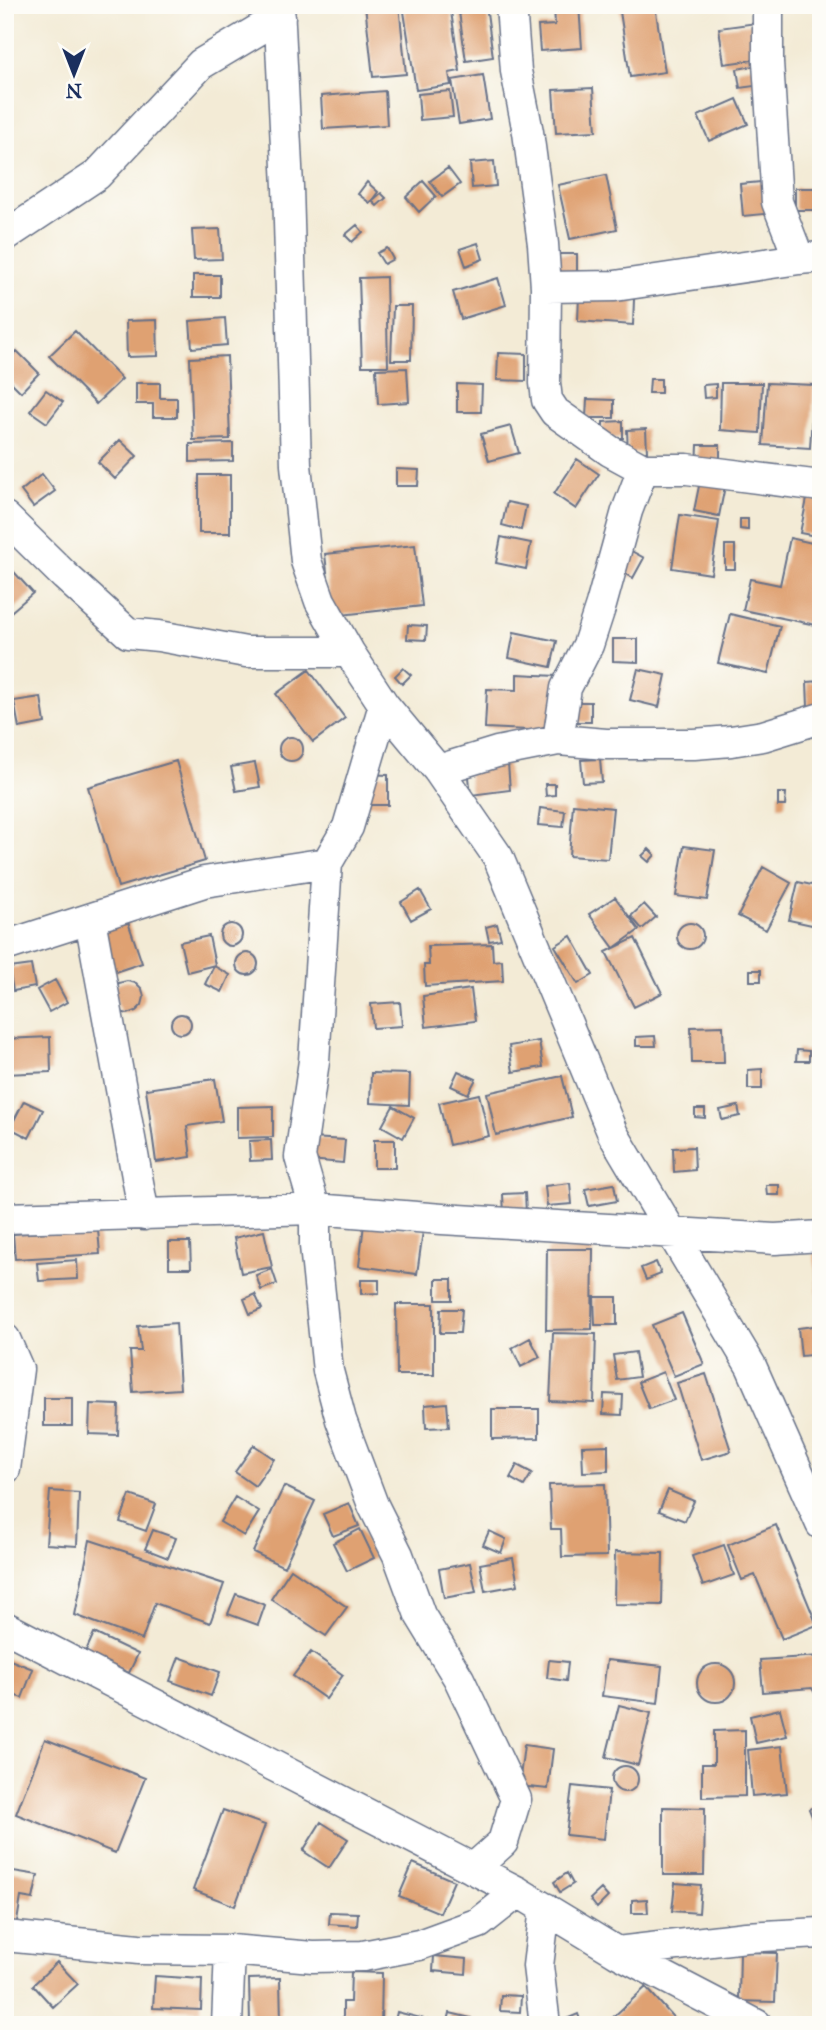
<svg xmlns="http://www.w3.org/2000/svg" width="826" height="2030" font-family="'IM FELL Great Primer',serif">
<rect width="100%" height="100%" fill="#fdfcf7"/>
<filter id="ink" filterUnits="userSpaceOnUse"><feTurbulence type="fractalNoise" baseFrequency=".0143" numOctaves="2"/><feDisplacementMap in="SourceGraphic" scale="14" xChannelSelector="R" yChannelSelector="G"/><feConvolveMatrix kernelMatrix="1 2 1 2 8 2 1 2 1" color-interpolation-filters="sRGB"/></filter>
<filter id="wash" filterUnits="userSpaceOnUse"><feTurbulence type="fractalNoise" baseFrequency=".00686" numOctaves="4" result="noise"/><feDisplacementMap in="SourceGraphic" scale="28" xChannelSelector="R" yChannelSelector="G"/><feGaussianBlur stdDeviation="1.57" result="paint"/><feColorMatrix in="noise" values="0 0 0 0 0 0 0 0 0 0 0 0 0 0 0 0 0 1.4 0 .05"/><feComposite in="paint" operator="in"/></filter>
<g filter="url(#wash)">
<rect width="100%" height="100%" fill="#f3ebd6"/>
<g id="blocks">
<path fill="#dfa172" d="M365 5H399L406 74 373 77Z
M403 5H450L460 71 449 73 451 85 416 90Z
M458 5H486L493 57 466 61Z
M554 5H579L582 48 540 51 538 26 555 25Z
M619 5H655L665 72 630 77Z
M756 23 761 59 724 64 719 28Z
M759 65 762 85 740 88 737 69Z
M483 75 490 119 459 124 452 80Z
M593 88 596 131 556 133 553 90Z
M385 91 387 125 323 129 321 96Z
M450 91 453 117 420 120 418 94Z
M737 99 748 124 709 141 698 116Z
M494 161 496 186 472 188 470 163Z
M448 168 460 184 442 197 430 181Z
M606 175 617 229 570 239 558 185Z
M423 181 436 196 419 212 406 197Z
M772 181 775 213 743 216 740 184Z
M367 182 378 192 370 203 358 194Z
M795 188H817V210H795Z
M381 193 386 198 377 206 372 201Z
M357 225 363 232 352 242 345 235Z
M220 229 222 259 194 260 192 230Z
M478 243 483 259 466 266 460 249Z
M387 248 393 259 384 264 377 253Z
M551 254H577V279H551Z
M193 275H220V297H193Z
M386 277 388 366H362L359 278Z
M498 278 506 305 461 319 453 292Z
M579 296 634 299 633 325 578 321Z
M393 306H412L411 360H391Z
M225 318 227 345 192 348 190 321Z
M157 320 158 356 127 357 126 321Z
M75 331 122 379 96 404 49 356Z
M17 351 39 373 21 392 5 376V362Z
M498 353 526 354V381L497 380Z
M227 356 230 439 193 440 190 358Z
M407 368 409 402 378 404 376 369Z
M650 379H661V393H649Z
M136 383H160V398H177V417H153V404H136Z
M721 383H762L760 433 720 430Z
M767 383 814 385 810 448 763 445Z
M457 384 482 385 481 412H457Z
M716 384V397L704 398 703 385Z
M46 390 63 402 47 423 30 411Z
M587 399 614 400V418H586Z
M623 421V438H603V422Z
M511 426 519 453 489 461 481 434Z
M646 429 647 452 628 453 627 430Z
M120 440 137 456 115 479 98 462Z
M233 443V461L190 462V444Z
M698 445H720V467H697Z
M577 459 599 474 576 509 554 494Z
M396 469 419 470 418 486H396Z
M42 474 55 491 33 507 21 491Z
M199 475H230V533H199Z
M700 481 725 486 719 516 694 511Z
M807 499 821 502V537L800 533Z
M507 502 526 506 521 530 502 525Z
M680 515 719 521 711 574 672 568Z
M740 519H748V530L740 529Z
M501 537 531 543 526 569 496 563Z
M790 538 821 545V604L816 625 743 610 750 579 780 585Z
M415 545 422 606 332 616 325 554Z
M725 545H735V569H725Z
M626 548 644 558 633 578 615 567Z
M5 562 33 593 5 617Z
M730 614 780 626 768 674 718 663Z
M408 625 427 626 426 640 407 639Z
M514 632 557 641 551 667 509 658Z
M613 639H638V662L613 661Z
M403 668 411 675 402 684 395 676Z
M638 669 666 675 659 707 630 700Z
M309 670 345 718 313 742 276 694Z
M517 674 556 676 553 731 485 728 487 689 517 690Z
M821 681V706L808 707 807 682Z
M41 697 45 723 19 728 14 701Z
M566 702H591V722H565Z
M7 722 10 751H5V723Z
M279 749a12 12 0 1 1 24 0a12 12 0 1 1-24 0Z
M600 759 602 782 583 783 581 760Z
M176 761 205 861 118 887 88 787Z
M255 763 260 787 236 791 231 767Z
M508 764 510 790 471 795 468 768Z
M366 774 388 775V805H366Z
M545 784H555V795L546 796Z
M778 793H786L785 806H778Z
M573 804 613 808 608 859 569 856Z
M540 808 565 811 563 827 538 825Z
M684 846 715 850 707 900 676 896Z
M649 849 655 855 649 862 642 856Z
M763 867 791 883 766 930 738 916Z
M798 882 821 887V927L789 920Z
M420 890 431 909 411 920 401 902Z
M615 897 639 930 614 948 589 914Z
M644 904 656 917 642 929 631 916Z
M128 922 142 963 109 974 96 932Z
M677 936a13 13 0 1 1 26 0a13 13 0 1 1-26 0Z
M497 924 501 939 489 941 486 927Z
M220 935a11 11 0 1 1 22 0a11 11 0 1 1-22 0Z
M209 936 215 965 187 972 180 942Z
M571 936 593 975 578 984 555 946Z
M635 938 662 993 634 1007 606 952Z
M492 944 493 961 502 960 503 981 425 986 424 965H429L428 946Z
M236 964a11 11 0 1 1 22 0a11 11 0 1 1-22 0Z
M31 965 35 987 13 991 9 968Z
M214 966 230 975 222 992 205 984Z
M750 970H761V981H750Z
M55 980 67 1002 49 1012 37 990Z
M127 981 136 983 142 989 144 997 142 1005 136 1011 128 1014 120 1012 113 989 119 983Z
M471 989 475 1021 426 1027 423 996Z
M400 1002 402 1026 373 1028 371 1004Z
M171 1024a10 10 0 1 1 20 0a10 10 0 1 1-20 0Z
M723 1026 724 1063H692L691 1027Z
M655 1036 656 1046H636V1037Z
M50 1037 51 1072 5 1074V1039Z
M539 1041 543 1067 513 1072 509 1046Z
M797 1050 809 1051V1061H796Z
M762 1069V1089H748V1070Z
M458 1071 476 1079 468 1094 451 1086Z
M371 1073 410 1074 409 1105 370 1103Z
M562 1076 572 1117 496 1135 487 1093Z
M215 1079 222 1121 187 1126 191 1157 156 1162 146 1089Z
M479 1094 489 1136 449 1145 439 1103Z
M24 1101 43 1110 29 1138 10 1128Z
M273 1106V1137L237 1138V1107Z
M393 1106 414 1118 403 1138 382 1126Z
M738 1106 740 1116 722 1120 720 1110Z
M695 1109H705V1118L695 1117Z
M311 1138 345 1140 343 1163 309 1160Z
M271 1140 272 1160 250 1161 249 1141Z
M374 1140H395V1168H374Z
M694 1147 695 1170 674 1172 673 1148Z
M570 1183 572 1204 547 1206 545 1186Z
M614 1184 617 1201 589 1206 585 1189Z
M766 1185H779V1195H767Z
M525 1193 526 1213 504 1214 503 1194Z
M364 1224 423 1231 417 1274 359 1266Z
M98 1229 100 1254 15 1259 13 1234Z
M264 1231 272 1267 241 1273 234 1238Z
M169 1242H190L191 1268H169Z
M547 1249H593L592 1329 546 1330Z
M821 1249V1305H818L814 1250Z
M77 1260 78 1279 39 1281 37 1263Z
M656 1262 661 1274 646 1280 641 1268Z
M272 1269 277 1284 261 1290 256 1275Z
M436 1279H452V1300H436Z
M361 1280H379V1293L361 1294Z
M255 1294 262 1309 250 1314 244 1299Z
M594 1297H617V1325H595Z
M396 1304H434V1375H397Z
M441 1309H462L460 1333H440Z
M682 1313 704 1364 674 1376 652 1325Z
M176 1323 180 1389 133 1392 130 1351H141L138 1326Z
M821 1325V1354L801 1356 798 1328Z
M553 1333 596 1334 594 1403 550 1401Z
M530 1338 540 1357 521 1367 512 1348Z
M635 1352 639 1377 617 1380 613 1355Z
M663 1372 674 1400 649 1409 638 1382Z
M706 1374 731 1451 701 1460 677 1383Z
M604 1394 623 1395 622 1415 603 1414Z
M44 1398H72V1426H44Z
M447 1403 449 1427 426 1428 425 1405Z
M90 1404 119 1405 118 1435 89 1434Z
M492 1409H539V1438L492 1439Z
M254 1445 274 1459 255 1486 235 1472Z
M608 1445V1471L583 1472 582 1446Z
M517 1465 532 1473 524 1486 510 1478Z
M605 1484 607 1556 562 1557 561 1529H551L549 1485Z
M284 1486 315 1501 284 1567 253 1552Z
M668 1490 694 1501 685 1521 659 1511Z
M50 1491 79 1493 77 1546 46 1544Z
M130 1495 156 1504 146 1531 120 1522Z
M235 1497 259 1512 244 1536 220 1522Z
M349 1503 359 1526 333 1536 323 1514Z
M776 1525 817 1625 782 1639 755 1575 742 1580 728 1545Z
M360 1529 374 1558 347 1571 333 1543Z
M153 1530 176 1538 168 1558 145 1549Z
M489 1531 506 1539 501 1553 483 1545Z
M90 1540 224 1584 210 1623 155 1603 142 1640 75 1615Z
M724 1545 734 1575 703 1586 692 1556Z
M615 1552 663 1553 662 1605 614 1604Z
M513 1558 518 1585 485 1591 480 1564Z
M470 1563 476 1592 444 1598 439 1569Z
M291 1569 347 1607 326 1636 271 1599Z
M236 1594 265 1605 258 1625 228 1614Z
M94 1633 138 1654 129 1673 85 1653Z
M311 1652 343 1675 326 1699 293 1676Z
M821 1656V1704L812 1688 763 1692 760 1660Z
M179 1657 220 1672 211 1696 170 1681Z
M5 1658 33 1669 22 1698 5 1692Z
M549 1660 568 1662 566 1681 547 1678Z
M607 1660 662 1666 658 1703 602 1696Z
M697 1683a19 19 0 1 1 38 0a19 19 0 1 1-38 0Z
M619 1705 651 1713 638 1765 606 1757Z
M780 1709 787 1736 756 1743 750 1716Z
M745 1730V1796L702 1797V1764H714V1731Z
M45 1739 145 1778 115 1853 16 1814Z
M524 1745 553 1749 548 1789 519 1786Z
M782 1746 787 1793 752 1796 748 1750Z
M612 1779a13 13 0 1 1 26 0a13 13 0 1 1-26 0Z
M572 1786 609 1790 604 1839 566 1835Z
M821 1804V1838L809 1809Z
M663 1807 705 1808 704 1875H663Z
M223 1810 265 1825 235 1906 193 1890Z
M321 1822 348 1839 329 1868 303 1851Z
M5 1837 13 1838 7 1870 38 1875 33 1899 21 1897 16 1928 5 1927Z
M413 1863 454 1881 440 1913 399 1896Z
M567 1873 573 1884 560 1892 554 1882Z
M675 1883 701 1885 699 1913 672 1911Z
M601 1889 608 1897 597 1908 590 1899Z
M647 1899 648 1913H632V1900Z
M330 1912 358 1913 357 1926 329 1924Z
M740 1952 777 1953 775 2002 739 2001Z
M434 1956 467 1959 466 1974 433 1971Z
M57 1962 78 1984 53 2007 33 1985Z
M351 1972 382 1973 381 2025H343V2002H350Z
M155 1976 202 1979 201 2010 153 2008Z
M280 1978 281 2022 250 2023 249 1979Z
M646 1987 680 2025H616L611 2019Z
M501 1995 521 1996 520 2012 500 2011Z
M397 2012 444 2024 443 2025H394Z
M450 2013 471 2018 470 2025H447Z
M578 2014 582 2025H552Z"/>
</g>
</g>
<g filter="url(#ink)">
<use href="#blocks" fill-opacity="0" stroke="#677188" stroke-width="2"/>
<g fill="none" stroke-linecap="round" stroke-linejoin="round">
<defs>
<path id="minor" d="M279 5 288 187 296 465 306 561 320 601 349 652 384 705 438 770 498 857 613 1134 751 1366 821 1524
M511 5 516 71 528 132 543 244 546 287 545 383 547 400 555 412 610 451 643 469H687L821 486
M768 5V62L777 202 799 259 821 257
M5 236 97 175 201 64 280 17
M546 287 615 286 799 259
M5 517 65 576 128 633 159 636 246 652H349
M384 705 348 827 327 863 314 1061 300 1157 315 1209V1246L328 1371 341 1420 373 1505 398 1555 420 1615 459 1679 516 1799 503 1842 473 1869
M558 740 566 688 588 645 601 605 627 511 643 469
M438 770 497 752 558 740 606 744H694L731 741 763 736 821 718
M90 919 144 1215
M5 946 204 882 327 863
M5 1218 315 1209 442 1219 775 1239 821 1236
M5 1339 18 1369 5 1469
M5 1627 518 1892 617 1952 757 2025
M5 1936 139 1949 230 1950 313 1957 363 1956 419 1945 479 1923 518 1892
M617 1952 746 1937 821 1933
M227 2025 230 1950
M545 2025 538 1966 545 1908"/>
</defs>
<use href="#minor" stroke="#677188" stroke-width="33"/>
<use href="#minor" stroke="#fff" stroke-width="30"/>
</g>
</g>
<rect width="826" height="2030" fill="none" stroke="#fdfcf7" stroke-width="28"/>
<g transform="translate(74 74) rotate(180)" stroke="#fdfcf7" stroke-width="5" paint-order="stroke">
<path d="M0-5L12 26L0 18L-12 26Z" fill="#1b2f5e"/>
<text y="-10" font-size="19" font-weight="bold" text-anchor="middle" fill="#1b2f5e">N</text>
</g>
</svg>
